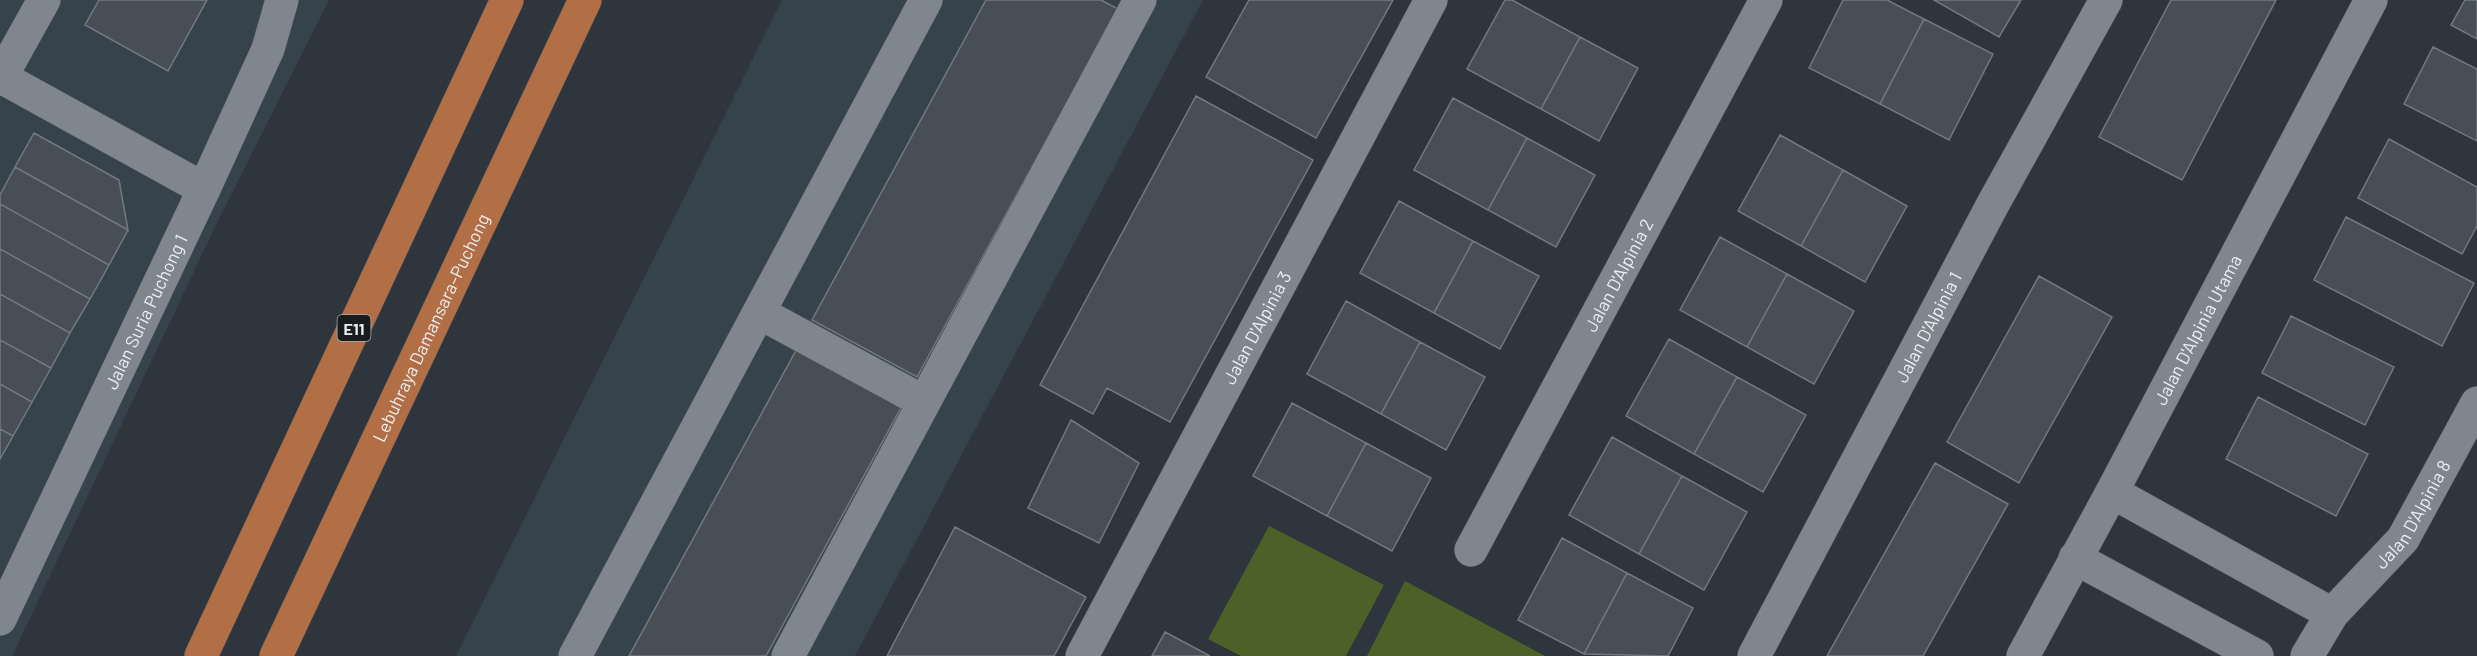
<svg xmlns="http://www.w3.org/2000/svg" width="2477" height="656" font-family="Barlow,sans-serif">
<rect width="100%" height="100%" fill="#2e353c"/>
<path fill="#36424c" d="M0 0H329L215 227 12 656H0Z
M782 0H1203L855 656H456Z"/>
<path fill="#4c6128" d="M1269 526 1384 585 1346 656H1241L1208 639Z
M1405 581 1545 656H1367Z"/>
<path fill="#474e55" stroke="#717981" stroke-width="1.5" d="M99 0H207L168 71 85 25Z
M986 0H1101L1118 9 917 377 812 320Z
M1249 0H1393L1316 138 1206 77Z
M1505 0H1512L1580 37 1541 109 1467 69Z
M1843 0H1887L1924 19 1880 104 1809 68Z
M1934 0H2021L1999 37Z
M2171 0H2276L2182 180 2099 137Z
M2465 0H2477V39L2451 25Z
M1924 19 1993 54 1949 140 1880 104Z
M1580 37 1638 68 1599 141 1541 109Z
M2433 47 2477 69V141L2404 104Z
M1196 96 1313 160 1170 422 1107 388 1093 414 1040 385Z
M1453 98 1527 138 1488 210 1414 170Z
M34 133 119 180 128 230 15 167Z
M1780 135 1843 170 1801 246 1738 211Z
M1527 138 1595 175 1556 247 1488 210Z
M2389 139 2477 187V226L2462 254 2358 198Z
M15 167 128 230 109 265 0 204V195Z
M1843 170 1907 206 1865 282 1801 246Z
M1399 201 1473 241 1434 313 1360 273Z
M0 204 109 265 90 299 0 249Z
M2346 217 2474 283 2442 346 2314 280Z
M1720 237 1787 274 1747 347 1680 310Z
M1473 241 1539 276 1500 349 1434 313Z
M0 249 90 299 70 333 0 294Z
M1787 274 1854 311 1814 384 1747 347Z
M2039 276 2112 317 2019 483 1947 442Z
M0 294 70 333 51 368 0 340Z
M1346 301 1420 342 1381 414 1307 374Z
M2291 316 2394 367 2365 425 2262 373Z
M1669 339 1737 377 1694 454 1626 416Z
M0 340 51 368 32 402 0 384Z
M1420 342 1485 377 1446 450 1381 414Z
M799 345 904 402 766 656H629Z
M1737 377 1806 415 1763 492 1694 454Z
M0 384 32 402 13 436 0 429Z
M2258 397 2368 454 2336 516 2226 459Z
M1292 403 1366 443 1327 516 1253 476Z
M1071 420 1139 463 1099 543 1028 508Z
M0 429 13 436 0 459Z
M1612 437 1682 476 1639 554 1569 515Z
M1366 443 1431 478 1392 551 1327 516Z
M1935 463 2008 504 1923 656H1827Z
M1682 476 1747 512 1704 590 1639 554Z
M955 527 1086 597 1054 656H887Z
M1562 538 1627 573 1584 654 1518 620Z
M1627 573 1693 608 1668 656 1584 654Z
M1165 632 1210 656H1152Z"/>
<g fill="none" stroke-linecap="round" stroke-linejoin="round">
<defs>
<g id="minor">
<path d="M1 77 204 189"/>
<path d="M0 79 44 0"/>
<path d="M760 313 924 402"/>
<path d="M2112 492 2332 614"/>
<path id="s1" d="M1471 550 1766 0"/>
<path d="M2075 558 2257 656"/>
<path id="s2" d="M0 619 204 189 268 49 282 0"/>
<path d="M575 656 926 0"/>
<path d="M788 656 1140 0"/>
<path id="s3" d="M1082 656 1431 0"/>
<path id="s4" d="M1754 656 1993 204 2106 0"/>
<path id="s5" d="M2023 656 2112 492 2371 0"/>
<path id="s6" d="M2307 656 2332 614 2403 539 2477 403"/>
</g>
<g id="highway">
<path d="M201 656 507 0"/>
<path id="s7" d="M276 656 585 0"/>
</g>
</defs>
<use href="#minor" stroke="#4e5459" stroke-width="34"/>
<use href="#highway" stroke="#4e5459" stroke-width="34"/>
<use href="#minor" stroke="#7f868e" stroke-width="33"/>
<use href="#highway" stroke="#b26e45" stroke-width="33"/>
</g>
<g text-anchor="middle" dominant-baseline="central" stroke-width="4.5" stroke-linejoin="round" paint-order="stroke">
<rect fill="#191c1f" stroke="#abb0b3" stroke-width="1.5" x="337.5" y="315" width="33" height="26" rx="4.5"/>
<g font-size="16" font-weight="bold" fill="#eaeff3">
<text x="354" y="328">E11</text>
</g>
<g font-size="18" fill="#eaeff3" stroke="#191c1f">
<text stroke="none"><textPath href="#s1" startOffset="312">Jalan D'Alpinia 2</textPath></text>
<text stroke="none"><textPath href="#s2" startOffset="340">Jalan Suria Puchong 1</textPath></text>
<text stroke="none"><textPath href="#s4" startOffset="372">Jalan D'Alpinia 1</textPath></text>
<text stroke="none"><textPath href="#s7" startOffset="363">Lebuhraya Damansara–Puchong</textPath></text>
<text stroke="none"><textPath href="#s3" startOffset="372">Jalan D'Alpinia 3</textPath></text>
<text stroke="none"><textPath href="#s5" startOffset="370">Jalan D'Alpinia Utama</textPath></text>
<text stroke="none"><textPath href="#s6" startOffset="178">Jalan D'Alpinia 8</textPath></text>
</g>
</g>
</svg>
